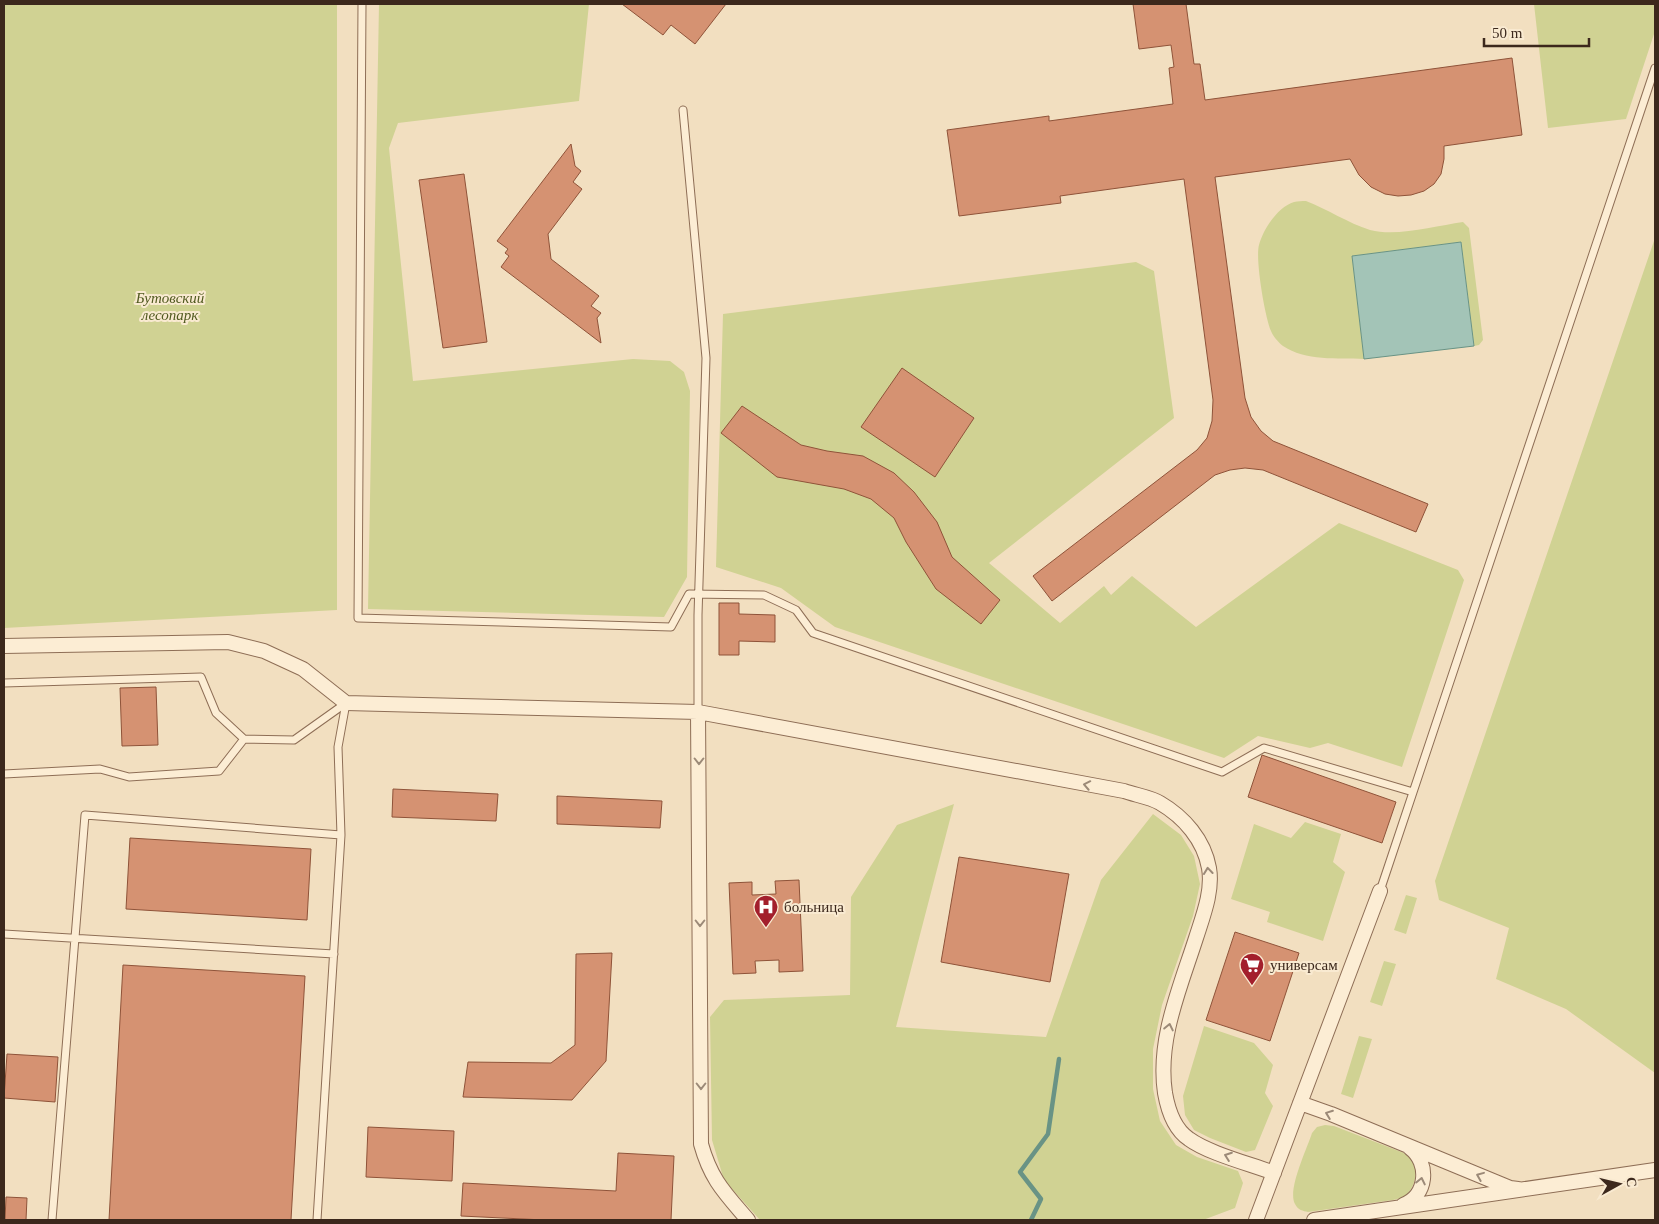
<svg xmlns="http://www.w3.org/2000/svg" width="1659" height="1224" font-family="Georgia,serif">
<rect width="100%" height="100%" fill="#f2dfc0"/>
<path fill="#d0d293" d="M4 4H337V610L4 628Z
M379 4H589L579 101 398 123 389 148 413 381 633 359 670 361 684 372 690 391 687 577 664 617 368 609Z
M1534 4H1655V31L1626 119 1548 128Z
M1306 201C1327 209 1348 223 1370 230 1397 237 1435 226 1463 222L1469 228 1483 340 1479 345 1474 346 1461 242 1352 256 1364 359C1338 358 1305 361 1283 346 1278 342 1273 336 1271 331 1265 317 1255 259 1259 245 1263 229 1278 207 1294 202 1298 201 1302 201 1306 201Z
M1655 238V1073L1566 1009 1496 979 1509 928 1439 900 1435 881Z
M1136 262 1154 271 1174 418 989 563 1060 623 1104 586 1111 595 1132 576 1196 627 1339 523 1458 570 1464 580 1402 767 1328 743 1310 748 1258 736 1224 758 835 627 781 588 716 567 723 314Z
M954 804 896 1027 1046 1037 1101 880 1153 814 1181 835 1194 856 1200 884 1193 916 1162 1005 1153 1049V1089L1160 1121 1176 1145 1197 1157 1238 1171 1243 1183 1235 1208 1203 1220H760L724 1180 712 1140 710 1017 724 1000 850 995 851 897 897 825Z
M1305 822 1341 834 1333 862 1345 872 1323 941 1267 922 1270 912 1231 899 1254 824 1291 838Z
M1406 895 1417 898 1406 934 1394 930Z
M1384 961 1396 964 1382 1006 1370 1002Z
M1204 1026 1254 1043 1273 1065 1265 1093 1273 1106 1255 1150 1246 1152 1210 1138 1194 1130 1185 1115 1183 1096Z
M1359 1036 1372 1039 1353 1098 1341 1094Z
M1325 1125 1334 1126 1404 1153C1407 1156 1411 1158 1413 1162 1419 1172 1414 1189 1405 1196 1402 1198 1397 1199 1393 1200L1308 1212C1303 1211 1298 1210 1295 1204 1287 1190 1307 1149 1312 1133L1317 1127Z"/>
<path fill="#a3c4b7" stroke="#699385" d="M1461 242 1474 346 1364 359 1352 256Z"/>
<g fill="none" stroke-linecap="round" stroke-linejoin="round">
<path stroke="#699385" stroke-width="4.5" d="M1031 1220 1041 1199 1020 1172 1048 1134 1059 1059"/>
</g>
<path fill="#d59272" stroke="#8f5339" d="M622 4H726L695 44 671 25 663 35Z
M1133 4H1186L1194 64H1200L1205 100 1512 58 1522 135 1444 146V159L1441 174 1434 184 1424 191 1411 195 1398 196 1385 194 1371 187 1359 175 1350 159 1215 177 1245 398 1251 417 1261 431 1273 441 1428 504 1416 532 1263 470 1245 468 1230 470 1215 475 1052 601 1033 576 1197 450 1207 438 1212 421 1213 400 1184 179 1060 196 1061 203 959 216 947 130 1049 116V121L1173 104 1169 68 1174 67 1171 45 1139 49Z
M571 144 575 166 581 171 573 182 582 189 548 234 551 259 599 296 591 306 601 313 597 318 601 343 501 267 509 256 505 253 508 249 497 241Z
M464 174 487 342 443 348 419 180Z
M902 368 974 418 935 477 861 427Z
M742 406 801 445 827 451 863 456 894 473 914 492 937 522 952 557 1000 600 981 624 936 589 906 542 894 518 871 499 844 489 777 477 721 433Z
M719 603H739V614L775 615V642L739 641V655H719Z
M156 687 158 745 122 746 120 688Z
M1262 755 1396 802 1382 843 1248 797Z
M393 789 498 794 496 821 392 817Z
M557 796 662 801 660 828 557 824Z
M130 838 311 849 307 920 126 909Z
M959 857 1069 874 1050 982 941 962Z
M799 880 803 971 779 972V960L755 961 756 973 733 974 729 883 752 882V895L776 894 775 881Z
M1235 932 1299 953 1270 1041 1206 1020Z
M612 953 606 1061 572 1100 463 1097 468 1062 551 1063 575 1045 576 954Z
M123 965 305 976 291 1220H109Z
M7 1054 58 1057 55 1102 4 1098Z
M368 1127 454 1131 452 1181 366 1177Z
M618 1153 674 1156 671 1220H544L461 1216 463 1183 616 1191Z
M6 1197 27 1198 26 1220H5Z"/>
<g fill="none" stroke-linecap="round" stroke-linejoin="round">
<defs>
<path id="lane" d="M362 4 358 618 671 627 689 594 764 595 796 610 813 633 1222 772 1264 748 1413 792
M683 110 706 358 698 615V712
M4 683 201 677 216 713 244 739 294 740 346 703
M4 774 100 769 129 777 219 771 244 739
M341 835 338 747 346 703
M1380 891 1655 68
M4 934 334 954
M52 1220 85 815 341 835 317 1220"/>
<path id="street" d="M4 646 228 642 264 651 303 669 346 703 698 712 1124 791C1135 795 1150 797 1160 803 1184 817 1204 840 1209 868 1213 891 1203 916 1196 938 1180 988 1157 1040 1165 1093 1168 1110 1174 1129 1189 1139 1208 1153 1250 1164 1274 1173
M698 712 701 1144C711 1180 725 1193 748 1220
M1300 1103 1331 1114 1510 1188 1518 1189
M1403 1205C1427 1196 1430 1163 1410 1148
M1256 1220 1380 891
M1314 1220 1655 1170"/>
</defs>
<use href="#lane" stroke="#8e6e56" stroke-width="9"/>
<use href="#street" stroke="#8e6e56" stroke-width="16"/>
<use href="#lane" stroke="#fcedd4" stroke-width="7"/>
<use href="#street" stroke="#fcedd4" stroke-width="14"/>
</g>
<defs><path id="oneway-chevron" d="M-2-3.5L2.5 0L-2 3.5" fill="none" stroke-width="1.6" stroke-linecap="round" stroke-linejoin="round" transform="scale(1.25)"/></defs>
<g stroke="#9c8a78">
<use href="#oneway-chevron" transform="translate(699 761) rotate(90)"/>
<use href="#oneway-chevron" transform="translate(1087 785) rotate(-169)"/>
<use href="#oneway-chevron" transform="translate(1208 871) rotate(-96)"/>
<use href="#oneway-chevron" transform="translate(700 923) rotate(90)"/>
<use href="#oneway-chevron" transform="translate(1169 1027) rotate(-78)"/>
<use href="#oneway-chevron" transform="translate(701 1086) rotate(90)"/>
<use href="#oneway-chevron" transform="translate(1329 1114) rotate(-159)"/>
<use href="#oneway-chevron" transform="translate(1228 1156) rotate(-160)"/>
<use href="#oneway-chevron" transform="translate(1480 1176) rotate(-158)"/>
<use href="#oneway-chevron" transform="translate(1421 1181) rotate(-78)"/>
</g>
<defs>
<symbol id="hospital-pin" viewBox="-11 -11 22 30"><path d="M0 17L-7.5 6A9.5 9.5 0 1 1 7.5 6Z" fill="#a31f2c" stroke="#f9ead1"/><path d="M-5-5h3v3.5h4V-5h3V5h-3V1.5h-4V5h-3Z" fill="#fff"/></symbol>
<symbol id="supermarket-pin" viewBox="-11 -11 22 30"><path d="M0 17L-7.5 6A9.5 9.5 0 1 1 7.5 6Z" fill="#a31f2c" stroke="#f9ead1"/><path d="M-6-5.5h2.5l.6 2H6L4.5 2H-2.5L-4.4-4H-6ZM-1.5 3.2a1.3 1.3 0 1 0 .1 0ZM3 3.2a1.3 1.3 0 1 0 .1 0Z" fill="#fff"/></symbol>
</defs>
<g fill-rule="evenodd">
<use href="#hospital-pin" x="752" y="893" width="28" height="38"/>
<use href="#supermarket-pin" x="1238" y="951" width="28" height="38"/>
</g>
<g text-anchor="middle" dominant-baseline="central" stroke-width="4" stroke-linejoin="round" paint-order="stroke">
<g font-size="15" font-style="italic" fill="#515a20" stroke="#f9ead1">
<text x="170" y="298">Бутовский<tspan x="170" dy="17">лесопарк</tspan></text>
</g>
<g font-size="15" fill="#3c281c" stroke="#f9ead1" text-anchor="start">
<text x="784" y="907">больница</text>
<text x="1270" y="965">универсам</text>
</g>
</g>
<rect width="1659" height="1224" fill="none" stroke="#3c281c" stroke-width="10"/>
<g transform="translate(1619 1184) rotate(82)" stroke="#f9ead1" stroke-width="4" paint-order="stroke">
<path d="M0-4L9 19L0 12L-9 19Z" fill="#3c281c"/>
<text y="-8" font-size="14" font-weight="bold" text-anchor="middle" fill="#3c281c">С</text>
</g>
<path d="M1484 38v8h105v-8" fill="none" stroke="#3c281c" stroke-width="2.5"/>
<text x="1492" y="38" font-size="15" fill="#3c281c" stroke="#f9ead1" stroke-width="4" paint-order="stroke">50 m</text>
</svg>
